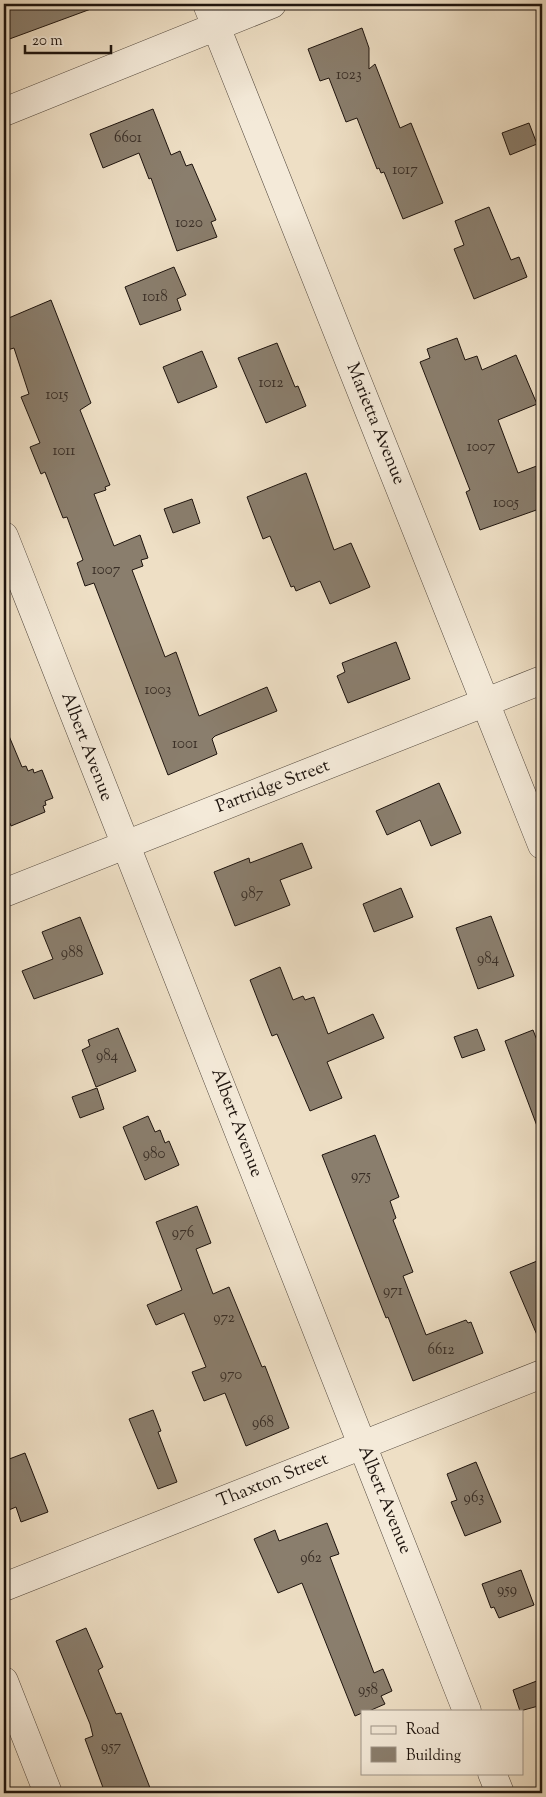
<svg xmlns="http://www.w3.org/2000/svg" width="546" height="1797" font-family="'Sorts Mill Goudy',serif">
<rect width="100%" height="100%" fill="#eedfc5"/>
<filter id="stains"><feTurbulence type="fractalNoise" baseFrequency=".004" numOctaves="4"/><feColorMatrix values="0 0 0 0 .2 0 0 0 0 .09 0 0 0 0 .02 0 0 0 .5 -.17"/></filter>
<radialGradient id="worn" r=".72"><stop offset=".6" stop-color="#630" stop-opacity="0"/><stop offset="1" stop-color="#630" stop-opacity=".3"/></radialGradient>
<path fill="#8a7e6d" stroke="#1e140e" d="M4 4H98L99 6 4 41Z
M362 28 369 48V69L375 64 400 128 411 123 443 203 403 219 384 172 381 173 379 168 377 169 357 118 346 122 329 78 320 81 308 49Z
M153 109 171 155 180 151 186 166 192 164 216 220 211 222 217 237 177 251 151 178 149 179 139 153 103 168 90 134Z
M529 123 537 144 510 155 502 133Z
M489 207 511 260 519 257 527 277 474 299 454 249 464 245 455 221Z
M174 267 186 295 177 299 181 310 140 325 125 287Z
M51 300 91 403 80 410 110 485 105 487 106 490 94 494 114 546 140 535 148 558 141 560 143 566 132 570 165 657 176 652 199 716 267 687 277 711 215 736 212 739 217 754 168 775 94 583 85 586 77 563 83 560 67 517 63 518 45 472 41 474 30 447 40 443 21 397 29 394 14 348 4 351V320Z
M457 338 465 360 477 356 482 370 516 355 537 404 498 420 518 473 542 464V508L480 530 466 492 470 490 420 362 430 358 427 349Z
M277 343 295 387 298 386 306 406 266 423 238 358Z
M202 351 217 387 178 403 163 367Z
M306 473 334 550 351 543 370 587 330 604 320 581 296 591 294 586 291 587 270 536 263 539 247 497Z
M192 499 200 523 173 533 164 509Z
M396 642 410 679 348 703 337 676 345 672 342 663Z
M4 724 22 767 26 766 28 771 33 769 34 773 42 770 53 798 45 801 46 805 43 806 45 812 11 826 10 823 4 825Z
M439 783 461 833 431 846 420 820 387 835 376 811Z
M302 843 312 868 280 880 290 905 235 926 214 872 249 858 250 863Z
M401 888 413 917 374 932 363 904Z
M491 916 514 976 478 989 456 928Z
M80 917 103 974 34 999 22 971 53 959 42 932Z
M280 967 293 1000 303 996 305 1000 314 997 328 1034 373 1014 384 1038 327 1062 342 1098 310 1111 277 1034 272 1036 250 980Z
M118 1028 136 1071 96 1087 82 1050 90 1046 88 1040Z
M477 1029 485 1050 462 1058 454 1037Z
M533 1030 542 1053V1133L540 1134 505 1041Z
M97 1088 104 1109 80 1118 72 1097Z
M148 1116 155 1132 160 1130 165 1143 169 1141 179 1165 145 1180 123 1127Z
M375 1135 399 1197 390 1201 396 1218 393 1220 413 1272 403 1276 426 1335 466 1320 468 1323 471 1322 483 1353 413 1381 388 1317 386 1318 322 1155Z
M197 1206 211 1243 196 1249 213 1294 229 1287 262 1367 265 1366 289 1428 246 1446 225 1393 204 1401 192 1372 206 1367 184 1313 156 1325 147 1305 182 1290 156 1222Z
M542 1259V1341L540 1342 510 1272Z
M153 1410 161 1431 158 1432 177 1482 158 1489 129 1419Z
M25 1453 48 1512 21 1522 16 1507 4 1512V1461Z
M476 1462 501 1522 465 1536 451 1502 457 1500 447 1474Z
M327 1523 339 1554 330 1557 374 1673 383 1669 392 1691 381 1696 385 1704 369 1711H362V1713L355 1716 302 1583 278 1593 254 1539 275 1530 279 1541Z
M521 1570 534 1605 499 1618 494 1607 491 1608 482 1584Z
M86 1628 103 1667 98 1670 116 1714 121 1713 152 1793H105L85 1739 93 1736 90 1724 56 1641Z
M542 1679V1705L520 1711 513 1690Z"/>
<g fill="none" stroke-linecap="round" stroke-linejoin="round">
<defs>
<path id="street" d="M207 4 542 845
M4 112 272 4
M4 536 467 1711
M4 893 542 680
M4 1587 542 1374
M4 1681 48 1793
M492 1773 500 1793"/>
</defs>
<use href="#street" stroke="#52473c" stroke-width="29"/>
<use href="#street" stroke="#f4ead9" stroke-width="28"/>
</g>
<g text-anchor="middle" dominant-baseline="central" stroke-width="4" stroke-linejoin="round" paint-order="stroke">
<g font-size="15" fill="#392e26">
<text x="349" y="75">1023</text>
<text x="128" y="138">6601</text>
<text x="405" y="170">1017</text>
<text x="189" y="223">1020</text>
<text x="155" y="297">1018</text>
<text x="271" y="383">1012</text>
<text x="57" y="395">1015</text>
<text x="481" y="447">1007</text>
<text x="64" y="451">1011</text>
<text x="506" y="503">1005</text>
<text x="106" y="570">1007</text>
<text x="158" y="690">1003</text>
<text x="185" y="744">1001</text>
<text x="252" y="894">987</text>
<text x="72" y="953">988</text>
<text x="488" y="959">984</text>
<text x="107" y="1056">984</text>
<text x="154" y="1154">980</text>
<text x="361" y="1176">975</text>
<text x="183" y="1233">976</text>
<text x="393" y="1291">971</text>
<text x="224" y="1318">972</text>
<text x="441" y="1350">6612</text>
<text x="231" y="1375">970</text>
<text x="263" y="1423">968</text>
<text x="474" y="1498">963</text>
<text x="311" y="1558">962</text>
<text x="507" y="1590">959</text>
<text x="368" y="1690">958</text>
<text x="111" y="1747">957</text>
</g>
<g font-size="18" fill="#1e140e" stroke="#f4ead9">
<text transform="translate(375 424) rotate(68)">Marietta Avenue</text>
<text transform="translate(86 747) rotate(69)">Albert Avenue</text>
<text transform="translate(273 787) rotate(-21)">Partridge Street</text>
<text transform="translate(236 1123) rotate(69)">Albert Avenue</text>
<text transform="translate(273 1481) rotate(-22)">Thaxton Street</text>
<text transform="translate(384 1500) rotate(68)">Albert Avenue</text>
</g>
</g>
<rect width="546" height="1797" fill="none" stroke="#eedfc5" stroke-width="20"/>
<rect x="5" y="5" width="536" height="1787" fill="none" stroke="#1e140e" stroke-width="2.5"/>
<rect x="10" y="10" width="526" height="1777" fill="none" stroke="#1e140e"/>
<rect x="361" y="1710" width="162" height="65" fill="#f4ead9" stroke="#9e9488"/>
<rect x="371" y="1726" width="25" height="8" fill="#f4ead9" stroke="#9e9488"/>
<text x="406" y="1734" font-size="15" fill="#1e140e">Road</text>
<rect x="371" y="1747" width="25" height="15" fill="#8a7e6d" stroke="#9e9488"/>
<text x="406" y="1760" font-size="15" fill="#1e140e">Building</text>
<path d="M25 45v8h86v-8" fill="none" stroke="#1e140e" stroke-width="2.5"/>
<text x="32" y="45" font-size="15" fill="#1e140e" stroke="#f4ead9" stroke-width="4" paint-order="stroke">20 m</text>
<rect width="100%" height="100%" filter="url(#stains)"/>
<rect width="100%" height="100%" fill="url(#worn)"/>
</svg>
